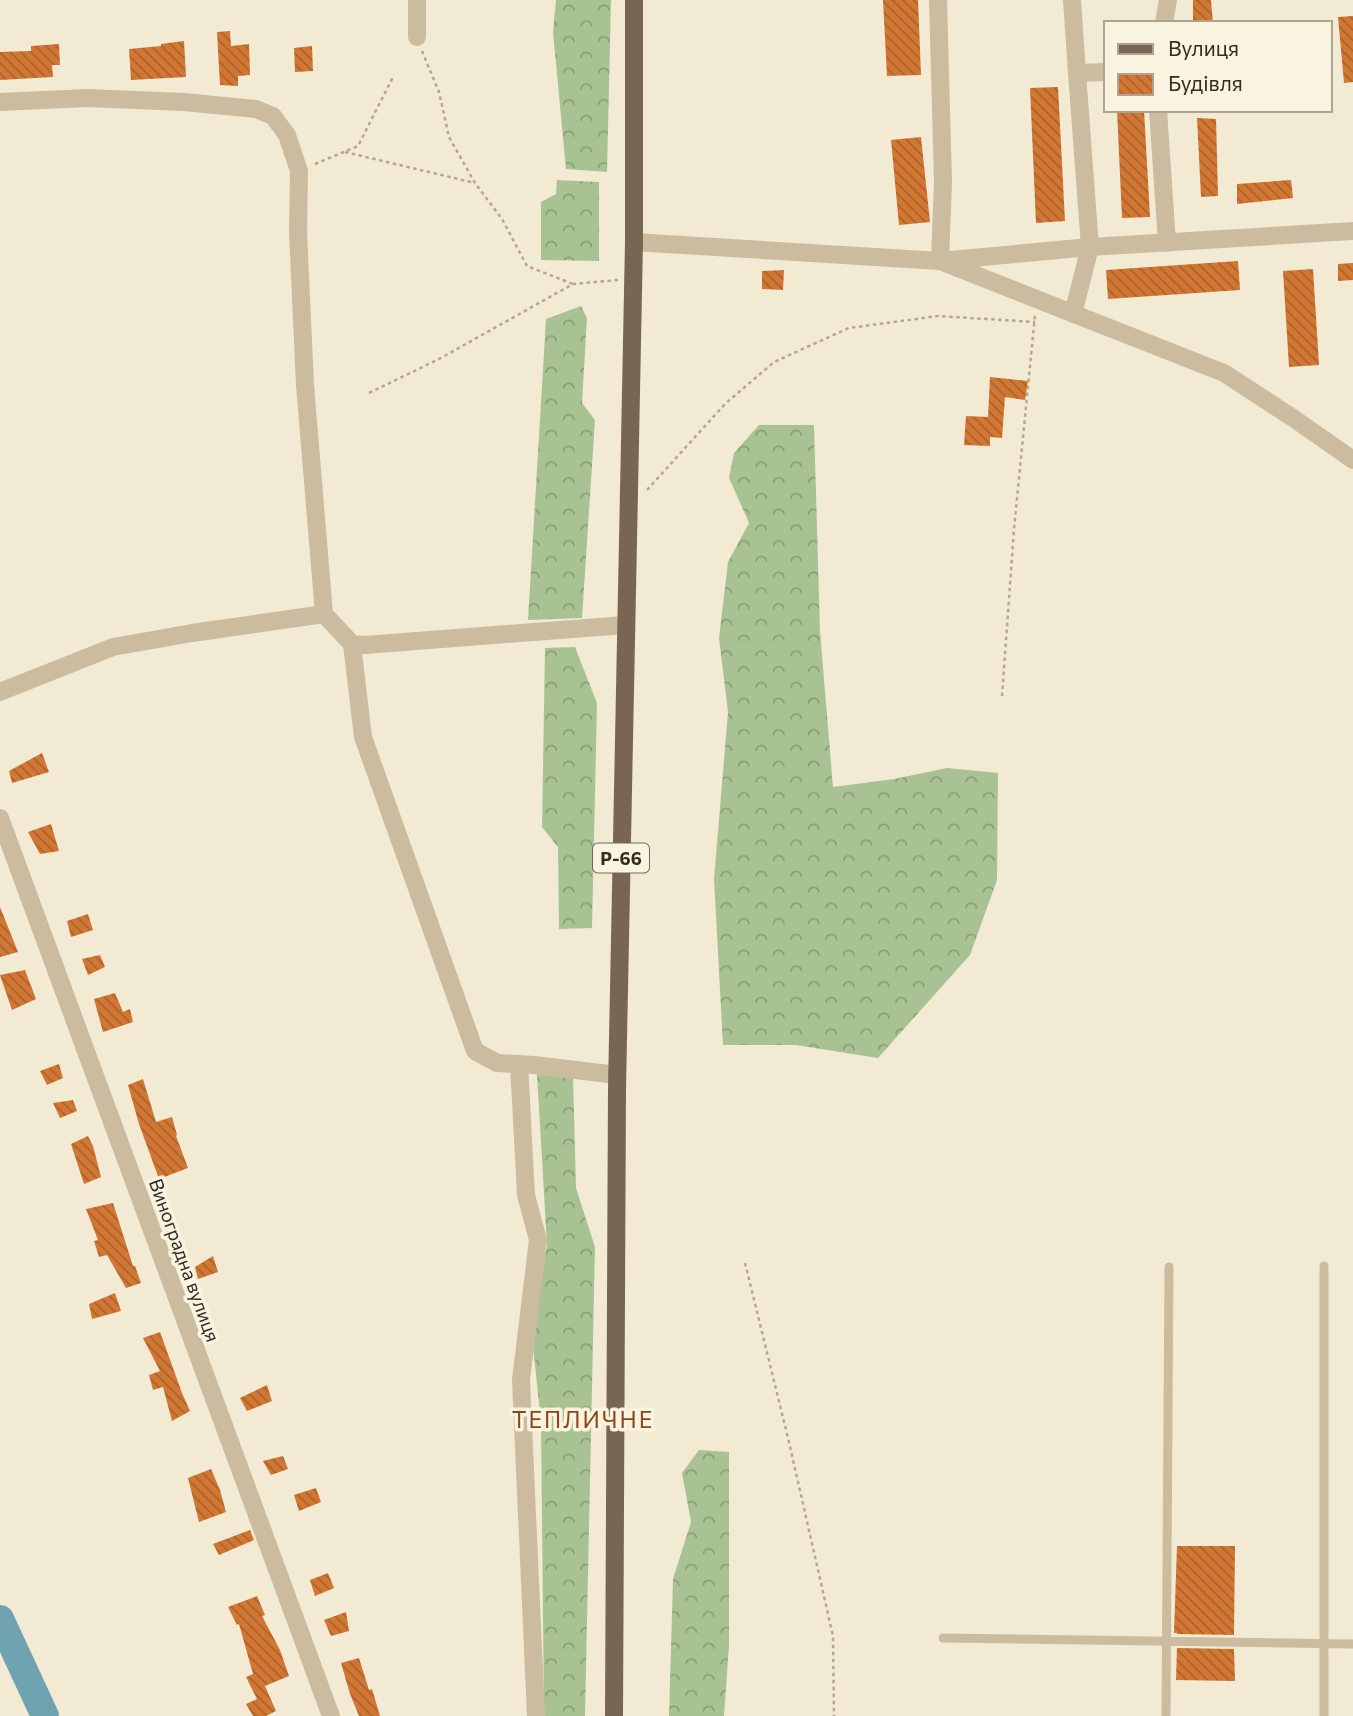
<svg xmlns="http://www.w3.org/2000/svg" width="1353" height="1716" font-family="Commissioner,sans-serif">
<defs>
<pattern id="forest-crowns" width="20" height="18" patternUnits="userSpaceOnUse" patternTransform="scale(1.75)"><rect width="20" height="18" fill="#a9c293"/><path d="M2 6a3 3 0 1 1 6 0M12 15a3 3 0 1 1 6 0" fill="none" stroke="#8a9e78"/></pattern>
<pattern id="building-back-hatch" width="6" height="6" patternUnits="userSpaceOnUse" patternTransform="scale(1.75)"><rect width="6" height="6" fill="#d27733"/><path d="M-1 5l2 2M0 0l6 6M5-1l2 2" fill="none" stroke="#ab622b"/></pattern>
</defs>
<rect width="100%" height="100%" fill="#f3ead4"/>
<path fill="url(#forest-crowns)" d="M556 0H611L607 172 566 169 553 32Z
M557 180 599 182V261L541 260V202L556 194Z
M581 306 587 318 582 403 595 420 582 618 528 620 546 319Z
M759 425H814L820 631 833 787 894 779 947 768 998 773 997 880 970 955 878 1058 796 1045H723L714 879 728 712 719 638 728 562 749 523 729 478 734 453Z
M575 647 597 703 592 928 559 929 558 847 542 827 545 648Z
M537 1074 573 1077 576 1188 595 1247 585 1716H544L541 1422 532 1337 547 1245Z
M699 1450 729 1452V1646L724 1716H669L673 1579 691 1522 682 1473Z"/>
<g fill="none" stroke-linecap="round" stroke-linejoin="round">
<path stroke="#70a3b2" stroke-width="28" d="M0 1619 45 1716"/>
</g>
<path fill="url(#building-back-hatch)" d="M883 0H918L921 75 887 76Z
M1193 0H1211L1213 23H1193Z
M1353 16V82L1344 83 1338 17Z
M230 31 231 46 249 44 250 75 238 76V86L220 85 217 32Z
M184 41 186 77 131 80 129 49 161 46V44Z
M59 44 60 65H52L53 77 0 80V52L31 51V46Z
M312 46 313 71 295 72 294 48Z
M1058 87 1065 221 1036 223 1030 88Z
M1117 110H1144L1150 217 1122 218Z
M1197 118 1216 119 1218 196 1201 197Z
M921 137 930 222 899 225 891 140Z
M1291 180 1293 198 1237 204V184Z
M1238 261 1240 290 1108 299 1106 270Z
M1353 263V280L1338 281V264Z
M1313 269 1319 365 1289 367 1283 271Z
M784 270 783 290 762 289V271Z
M990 377 1028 381 1025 400 1005 397 1002 438 990 437V446L964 445 966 416 988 417Z
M42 753 49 772 12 783 9 771Z
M51 824 59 851 40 854 28 832Z
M0 907 18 952 0 957Z
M88 914 93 930 71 937 67 921Z
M100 955 105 967 88 975 82 959Z
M25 970 36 999 12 1010 0 975Z
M115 993 123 1012 130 1009 133 1022 103 1032 94 999Z
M59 1064 63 1078 47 1085 40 1071Z
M143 1079 156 1122 172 1117 177 1135 176 1136 188 1168 159 1179 139 1124 128 1085Z
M73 1100 77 1111 60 1118 53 1103Z
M88 1136 93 1146 101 1177 84 1184 71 1144Z
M113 1203 133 1266H135L141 1283 126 1288 107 1255 99 1257 94 1241 98 1240 86 1209Z
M213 1256 218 1272 198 1279 195 1267Z
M115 1293 121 1311 92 1319 89 1304Z
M160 1332 182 1393 190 1411 172 1421 163 1387 153 1390 149 1375 160 1371 143 1338Z
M267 1385 272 1401 247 1411 240 1398Z
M283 1456 288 1469 271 1475 263 1461Z
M211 1469 220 1490 226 1512 199 1522 188 1478Z
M316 1488 321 1502 299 1511 294 1495Z
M250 1530 254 1540 219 1555 213 1544Z
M1177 1546H1235L1234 1635 1177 1634V1633H1174Z
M328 1573 334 1588 315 1596 310 1580Z
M257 1596 265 1615 262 1616 280 1650 289 1676 265 1686 276 1711 266 1716H253L246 1704 257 1699 246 1677 253 1674 239 1624 237 1625 228 1607Z
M346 1612 349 1631 331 1636 324 1620Z
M1177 1648 1234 1649 1235 1681 1176 1680Z
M359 1658 369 1690 372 1689 380 1716H359L350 1694 341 1663Z"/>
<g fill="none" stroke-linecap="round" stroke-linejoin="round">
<path stroke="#b7a689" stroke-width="2.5" stroke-dasharray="3.5 3.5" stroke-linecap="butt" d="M422 51 439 92 449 137 475 183 502 219 527 266 573 284
M345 152 475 183
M315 164 358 146 393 77
M369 393 439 359 573 284 618 280
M647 490 725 404 774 362 849 328 938 316 1035 322
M1002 696 1014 529 1035 315
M745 1263 789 1442 833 1636 834 1716"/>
<path stroke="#cbbc9f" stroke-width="9" d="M943 1638 1353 1644
M1166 1716 1169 1267
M1324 1716V1266"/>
<path stroke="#cbbc9f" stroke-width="18" d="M417 0V37
M938 0 943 182 940 261 1224 373 1293 418 1353 460
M1072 0 1077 73
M1164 23 1168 0
M0 102 87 98 184 102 256 109 273 116 287 135 299 171 298 232 305 385 324 614
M1158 110 1167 243
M634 242 940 261 1090 247 1353 231
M1073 314 1090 247 1077 73 1106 72
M352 644 363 737 475 1051 497 1063 534 1065 617 1075
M0 692 113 647 192 633 324 614 352 644 365 645 625 625
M0 818 331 1716
M519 1064 526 1195 538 1240 521 1380 536 1716"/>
<path stroke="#786653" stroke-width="18" d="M614 1716 617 1089 634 242V0"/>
</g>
<g text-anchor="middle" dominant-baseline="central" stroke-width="7" stroke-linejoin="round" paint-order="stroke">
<rect fill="#faf3e0" stroke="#6f685c" stroke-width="2" x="593" y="843.5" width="56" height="29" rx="5"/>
<g font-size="18" font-weight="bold" fill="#342c23">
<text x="621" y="858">Р-66</text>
</g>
<g font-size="19" fill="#342c23" stroke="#faf3e0">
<text transform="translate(185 1260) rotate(70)">Виноградна вулиця</text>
</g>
<g font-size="23" letter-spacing="2" fill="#8a4716" stroke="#faf3e0">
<text x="583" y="1419">ТЕПЛИЧНЕ</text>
</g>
</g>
<rect x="1104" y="21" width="228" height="91" fill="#faf3e0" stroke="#aba394" stroke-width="2"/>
<rect x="1118" y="44" width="35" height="10" fill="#786653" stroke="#aba394" stroke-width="2"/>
<text x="1168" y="56" font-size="21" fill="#342c23">Вулиця</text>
<rect x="1118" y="74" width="35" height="21" fill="url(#building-back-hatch)" stroke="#aba394" stroke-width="2"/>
<text x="1168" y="91" font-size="21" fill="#342c23">Будівля</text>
</svg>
